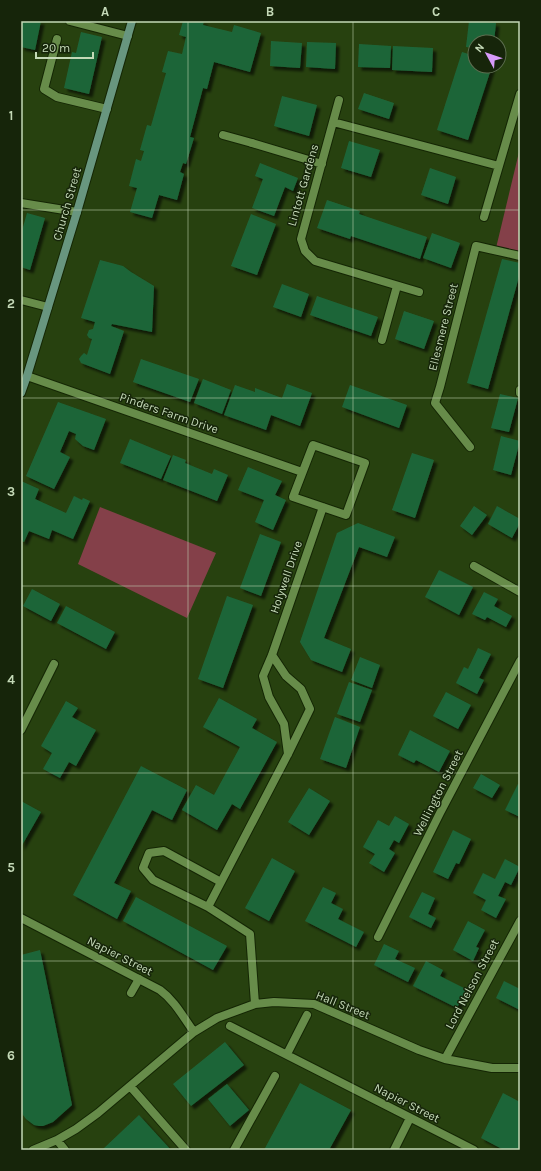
<svg xmlns="http://www.w3.org/2000/svg" width="541" height="1171" font-family="Karla,sans-serif">
<defs>
<filter id="shadow"><feDropShadow dx="3.5" dy="3.5" stdDeviation="1" flood-color="#0009"/></filter>
</defs>
<rect width="100%" height="100%" fill="#27410f"/>
<path fill="#844049" d="M520 148V256L496 248Z
M100 507 216 553 187 618 78 564Z"/>
<path fill="#1e6539" filter="url(#shadow)" d="M21 21H41L35 50 21 47Z
M183 21H204L203 25 232 32 234 25 261 33 250 72 214 62 207 89 203 88 190 137 194 138 186 164 183 163 180 172 184 174 177 200 159 195 152 218 130 212 137 188 129 186 136 159 141 161 144 151 140 150 147 125 151 126 166 73 162 72 168 51 182 54 186 37 179 35Z
M469 21 496 23 494 42H475V48L466 47Z
M81 32 102 37 89 94 64 88 72 52 76 53Z
M271 41 302 43 300 68 270 66Z
M307 42 336 43 335 69 306 67Z
M359 44 391 46 390 68 358 67Z
M393 46 433 48 432 72 392 70Z
M462 52 475 56V66H492L468 140 437 130Z
M364 93 394 103 389 119 358 109Z
M282 96 317 105 309 136 274 126Z
M349 141 380 150 371 177 341 168Z
M260 163 298 178 293 191 285 187 274 216 252 208 263 179 255 176Z
M430 168 456 177 448 204 421 195Z
M327 200 360 211 359 214 427 237 420 259 351 236 350 239 317 228Z
M27 213 45 218 30 270 21 267V234Z
M251 214 276 224 257 275 231 266Z
M432 233 460 243 451 268 423 258Z
M502 259 520 263V273L488 389 467 383Z
M100 260 123 266 131 272 154 286 152 332 112 324 111 326 124 331 110 374 81 363 79 359 81 356 84 353 87 355 92 339 89 338 87 335 89 330 93 329 95 322 81 318Z
M282 284 309 294 301 317 273 307Z
M317 296 378 317 371 336 310 315Z
M404 311 434 321 424 349 395 339Z
M141 359 199 379 190 402 133 382Z
M203 379 231 390 222 414 194 403Z
M287 384 312 393 300 426 271 415 266 430 224 415 235 385 255 392V388L282 398Z
M350 385 407 405 399 428 342 407Z
M500 394 518 398 509 432 491 428Z
M58 402 106 419 94 450 83 446 75 439 76 434 69 431 60 452 70 457 54 489 26 476Z
M501 436 520 441 511 475 493 470Z
M130 439 171 456 161 479 120 463Z
M412 453 434 460 415 518 392 510Z
M173 455 186 460 185 463 212 474 214 469 228 475 217 501 163 480Z
M248 467 282 481 275 495 286 500 273 530 255 522 264 500 238 490Z
M21 481 39 489 35 499 66 513 74 496 82 500 83 498 90 501 73 539 52 530 49 539 29 531 24 542 21 541Z
M474 506 487 515 472 535 460 526Z
M497 506 520 519V523L512 538 488 524Z
M358 523 395 537 387 557 359 547 324 638 351 649 342 672 311 660 300 642 337 533Z
M260 534 281 542 261 596 240 588Z
M439 570 473 587 459 615 425 597Z
M32 589 60 604 51 621 23 606Z
M484 592 498 599 494 606 512 616 506 627 487 617 485 620 472 614Z
M227 596 253 605 223 688 198 679Z
M66 606 115 632 106 649 57 623Z
M478 648 491 654 479 678 484 680 477 694 456 683 464 667 468 669Z
M360 657 380 665 372 688 351 680Z
M349 682 372 690 360 722 337 714Z
M446 692 471 705 458 729 433 716Z
M219 698 257 719 252 728 277 742 240 809 232 804 217 830 182 810 196 785 214 795 240 747 203 727Z
M66 701 78 708 72 717 96 730 76 766 69 762 60 778 43 769 52 753 41 746Z
M335 717 360 727 346 768 320 759Z
M410 730 450 751 439 772 416 760 414 763 398 755Z
M141 766 187 790 172 820 152 810 114 883 131 891 117 919 73 895Z
M481 774 500 785 492 798 473 788Z
M518 784 520 785V817L505 810Z
M309 788 330 801 309 835 288 822Z
M21 801 41 812 21 847Z
M395 816 409 824 399 843 394 840 389 849 395 853 384 872 369 863 375 854 363 847 378 820 389 826Z
M453 830 471 839 459 864 456 863 448 879 433 872Z
M272 858 295 871 269 921 245 908Z
M505 859 520 867 511 885 505 882 498 896 506 899 496 918 481 910 486 900 473 893 483 873 495 879Z
M323 887 336 893 331 903 343 909 338 919 364 932 356 947 305 921Z
M422 892 435 898 428 914 436 918 431 928 409 917Z
M136 897 227 946 213 970 123 921Z
M468 921 485 930 476 947 479 948 473 961 453 950Z
M384 944 399 951 395 959 415 968 408 982 374 965Z
M40 950 72 1105 53 1122 43 1126H39L34 1125 26 1119 23 1115 21 1108V955Z
M426 961 443 970 440 976 466 989 457 1008 413 986Z
M504 981 520 989V1010L496 998Z
M225 1042 244 1065 191 1106 173 1084Z
M300 1083 351 1110 329 1150H264Z
M227 1084 249 1110 230 1126 208 1099Z
M503 1093 520 1102V1150H504L481 1138Z
M139 1115 171 1150H102Z"/>
<g fill="none" stroke-linecap="round" stroke-linejoin="round">
<defs>
<path id="lane" d="M57 39 44 89 57 97 107 109
M223 135 252 143
M21 300 48 307
M520 390V393
M21 730 54 664
M131 993 139 979"/>
<path id="street" d="M70 21 128 36
M339 100 301 239 305 251 315 261 419 292
M333 122 499 166
M252 143 322 164
M21 203 77 212
M484 217 520 94
M382 340 397 286
M27 376 302 472
M313 445 365 463 346 515 293 497Z
M470 447 435 403 440 387 476 246 520 256
M474 566 520 592
M288 754 284 724 269 697 263 676 272 655 323 507
M208 907 153 880 143 868 149 853 164 851 221 882
M21 918 160 990C175 1001 183 1017 194 1032
M378 937 440 813 520 661
M255 1004 250 934 208 907 288 754 310 709 301 689 286 676 272 655
M230 1026 474 1150
M287 1054 307 1015
M445 1059 520 921
M130 1086 186 1150
M57 1140 65 1150
M33 1150 57 1140 76 1129 98 1113 194 1032 217 1018 255 1004 274 1002 314 1004 419 1050 445 1059 492 1068H520
M234 1150 275 1076
M394 1150 410 1118"/>
<path id="secondary" d="M21 393 27 376 77 212 132 21"/>
</defs>
<use href="#lane" stroke="#142604" stroke-width="10"/>
<use href="#street" stroke="#142604" stroke-width="10"/>
<use href="#secondary" stroke="#142604" stroke-width="10"/>
<use href="#lane" stroke="#678c4a" stroke-width="8"/>
<use href="#street" stroke="#678c4a" stroke-width="8"/>
<use href="#secondary" stroke="#68967f" stroke-width="8"/>
</g>
<path fill="none" stroke="#c4d9b7" stroke-width="1" stroke-opacity="0.55" d="M188 21V1150M353 21V1150M21 210H520M21 398H520M21 586H520M21 773H520M21 961H520"/>
<g text-anchor="middle" dominant-baseline="central" stroke-width="3" stroke-linejoin="round" paint-order="stroke">
<g font-size="12" fill="#c4d9b7" stroke="#16250a">
<text transform="translate(303 185) rotate(-74)">Lintott Gardens</text>
<text transform="translate(67 204) rotate(-74)">Church Street</text>
<text transform="translate(443 327) rotate(-76)">Ellesmere Street</text>
<text transform="translate(169 413) rotate(19)">Pinders Farm Drive</text>
<text transform="translate(286 577) rotate(-71)">Holywell Drive</text>
<text transform="translate(438 793) rotate(-63)">Wellington Street</text>
<text transform="translate(120 956) rotate(27)">Napier Street</text>
<text transform="translate(472 984) rotate(-62)">Lord Nelson Street</text>
<text transform="translate(343 1005) rotate(22)">Hall Street</text>
<text transform="translate(407 1103) rotate(27)">Napier Street</text>
</g>
</g>
<rect width="541" height="1171" fill="none" stroke="#16250a" stroke-width="44"/>
<g transform="translate(487 54) rotate(310)"><circle r="19" fill="#16250a" stroke="#5c6d4f"/>
<path d="M0-3L7 15L0 10L-7 15Z" fill="#d79bf9"/>
<text y="-6" font-size="11" font-weight="bold" text-anchor="middle" fill="#c4d9b7">N</text>
</g>
<path d="M36 52v6h57v-6" fill="none" stroke="#c4d9b7" stroke-width="2"/>
<text x="42" y="52" font-size="12" fill="#c4d9b7" stroke="#16250a" stroke-width="3" paint-order="stroke">20 m</text>
<rect x="22" y="22" width="497" height="1127" fill="none" stroke="#c4d9b7" stroke-width="1.5"/>
<g font-size="13" text-anchor="middle" font-weight="bold" fill="#c4d9b7">
<text x="105" y="16">A</text>
<text x="270" y="16">B</text>
<text x="436" y="16">C</text>
<text x="11" y="120">1</text>
<text x="11" y="308">2</text>
<text x="11" y="496">3</text>
<text x="11" y="684">4</text>
<text x="11" y="872">5</text>
<text x="11" y="1060">6</text>
</g>
</svg>
